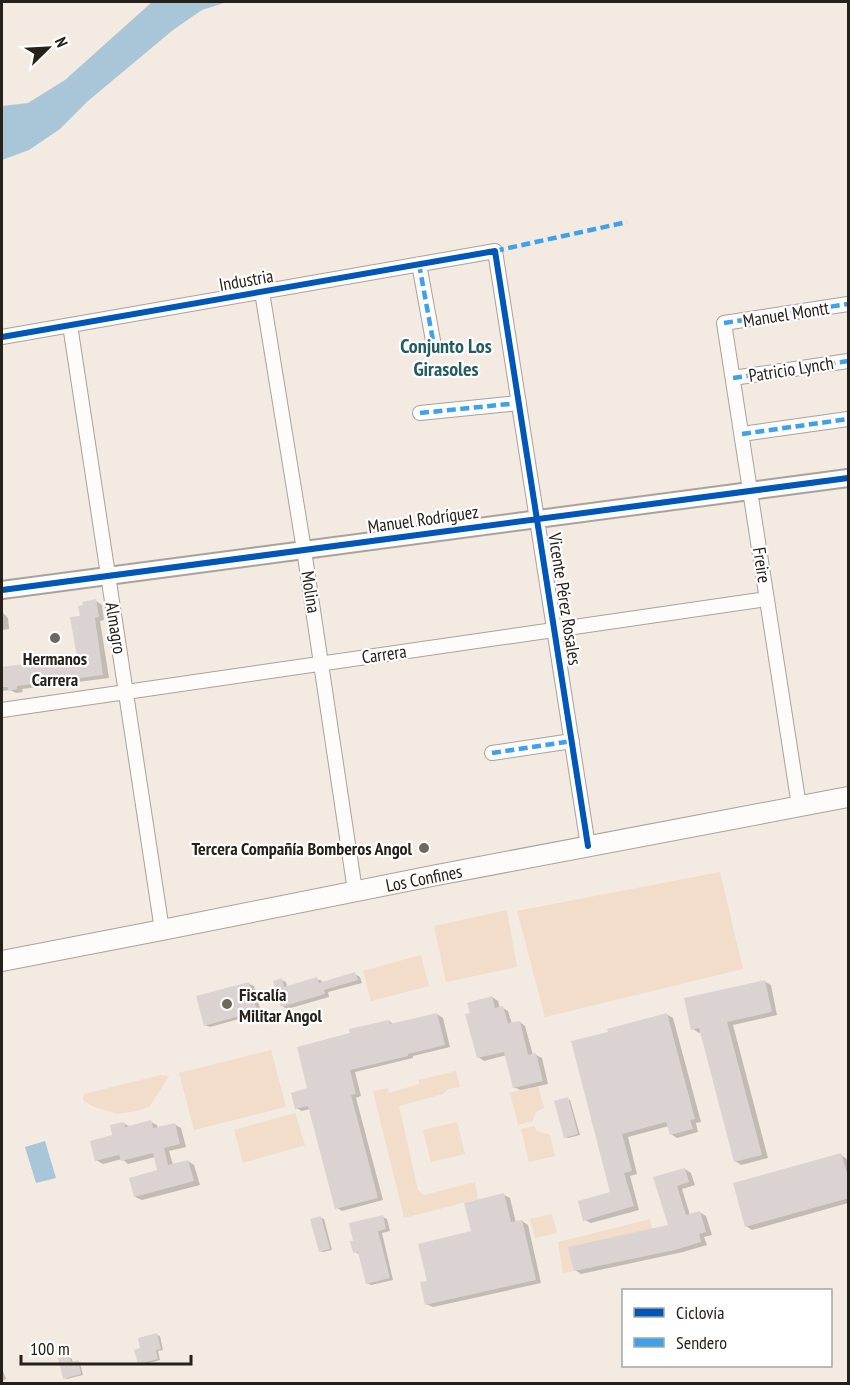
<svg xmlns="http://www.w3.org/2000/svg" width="850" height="1385" font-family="'PT Sans Narrow',sans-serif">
<rect width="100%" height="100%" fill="#f3eae1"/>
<path fill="#f1ddca" d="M720 872 743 969 545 1017 517 911Z
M507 910 517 967 446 982 434 926Z
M421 955 429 986 371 1001 363 971Z
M271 1050 286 1107 194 1130 179 1073Z
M456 1071 460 1087 448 1089 443 1094 399 1106 418 1190 424 1195 475 1182 478 1199 404 1218 373 1091 388 1088 389 1093 419 1084V1080Z
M161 1075 169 1076 150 1106 141 1110 118 1114 92 1106 83 1100 84 1094Z
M538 1085 544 1108C536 1111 534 1113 533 1121L518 1125 510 1093Z
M295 1113 305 1145 243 1163 234 1130Z
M457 1122 465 1154 431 1162 423 1130Z
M534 1126 537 1131 550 1135 555 1156 529 1162 521 1129Z
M552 1214 557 1233 535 1238 530 1219Z
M650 1219 652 1229 569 1248 574 1271 563 1273 558 1242Z"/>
<path fill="#a8c6d7" d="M152 2H227L202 10 173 30 88 101 60 129 29 150 2 160V106L28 103 65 80Z
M45 1141 56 1178 36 1183 25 1147Z"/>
<path fill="#0003" d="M96 601 102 605 104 620 100 621 109 678 22 689 23 692 16 693 10 690 2 691V669L79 659 82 617Z
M2 612 8 618 9 629 2 630Z
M355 974 360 977 362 983 328 992 329 997 287 1009 282 1006 281 980 286 982 287 987 317 979 322 981V983Z
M764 981 771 985 777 1015 733 1025 768 1158 741 1165 735 1161 701 1032 699 1033 693 1029Z
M249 984 254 986 261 1013 210 1027 205 1025Z
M492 997 498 1001 500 1008H503L508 1011 512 1024 520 1022 525 1026 533 1055H536L542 1058 548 1084 520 1090 514 1087 507 1055 484 1061 478 1057 471 1014Z
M437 1014 443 1018 450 1047 413 1056V1058L355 1072 361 1096 356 1098 383 1200 342 1211 337 1208 310 1109 302 1111 296 1108 352 1034 389 1021 395 1025Z
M666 1014 673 1018 701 1122 696 1123 698 1132 677 1138 671 1134 669 1126 628 1137 637 1174 630 1176 639 1210 591 1223 585 1220 612 1193 610 1033Z
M567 1099 570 1100 580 1135 568 1138 566 1137Z
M151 1122 157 1125 158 1129 174 1124 181 1128 186 1147 169 1151 173 1165 188 1161 194 1165 200 1185 142 1200 135 1197 159 1172 155 1157 128 1164 122 1159 103 1164 96 1160 123 1123 131 1127Z
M841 1155 847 1159 848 1163V1203L752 1230 746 1226Z
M685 1169 691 1173 695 1185 682 1189 690 1215 699 1212 706 1216 712 1235 704 1237 707 1245 683 1252 581 1274 575 1270 670 1226 655 1178Z
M504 1195 510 1198 516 1223 522 1221 528 1225 541 1283 433 1307 426 1304 429 1282Z
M383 1217 387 1219 390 1231 382 1233 393 1280 371 1285 367 1283 359 1254 355 1252Z
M321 1218 324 1219 332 1250 323 1252 320 1251Z
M157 1335 160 1336 163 1350 158 1351 160 1360 142 1365 139 1363 142 1349Z
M69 1357 72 1359 73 1363 78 1361 80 1363 83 1375 67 1379 65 1378Z
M2 1368 6 1379 2 1381Z"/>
<path fill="#dbd3d2" d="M96 599 99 617 95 618 103 675 17 686V689L8 691V687H2V667L77 657 70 617 80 616 78 606 83 605 82 602Z
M355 972 358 980 324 990 325 994 281 1007 273 981 282 978 284 987 317 977 319 983Z
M765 980 772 1012 727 1022 762 1155 734 1162 699 1028 691 1030 684 998Z
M249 982 257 1011 204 1026 196 996Z
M492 996 495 1008 503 1006 508 1023 520 1021 528 1055 536 1053 543 1081 513 1088 504 1052 477 1058 465 1014 470 1013 467 1003Z
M437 1013 445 1045 408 1054V1056L350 1070 356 1094 351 1095 378 1198 335 1209 308 1106 295 1109 291 1093 307 1088 297 1047 350 1033 349 1029 389 1020 390 1024Z
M667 1013 695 1119 690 1120 693 1129 670 1135 666 1122 622 1134 632 1171 624 1173 634 1206 583 1221 578 1201 610 1192 571 1041 608 1032 607 1029Z
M568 1097 578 1134 564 1138 554 1101Z
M151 1120 153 1128 175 1123 180 1144 164 1148 168 1165 188 1160 194 1181 134 1197 129 1178 157 1170 153 1153 121 1161 119 1155 95 1161 90 1141 112 1135 110 1125 124 1122 125 1127Z
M841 1153 849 1180V1198L745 1227 733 1183Z
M685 1168 689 1182 677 1186 686 1215 700 1211 706 1232 699 1234 701 1242 675 1250 574 1271 568 1247 668 1225 653 1177Z
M504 1193 511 1222 522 1220 536 1280 425 1305 420 1282 427 1281 418 1244 471 1231 464 1203Z
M383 1215 386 1229 378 1231 390 1278 366 1284 358 1252 353 1253 350 1241H353L349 1223Z
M321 1216 330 1249 319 1252 310 1219Z
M157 1333 161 1349 156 1350 158 1359 138 1364 134 1350 140 1348 138 1338Z
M69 1356 71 1362 78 1360 81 1374 63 1379 58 1358Z"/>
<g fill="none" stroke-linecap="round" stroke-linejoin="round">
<defs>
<path id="minor" d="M419 264 434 346
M262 292 304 550 355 891
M70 325 162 930
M2 337 495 251 588 846
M733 378 848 361
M420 413 519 403
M742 434 848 419
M2 710 767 599
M492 753 572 741
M799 806 724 323 848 304"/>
<path id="tertiary" d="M2 590 848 478"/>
<g id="secondary">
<path id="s1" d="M2 961 162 930 432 876 848 797"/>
</g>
</defs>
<use href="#minor" stroke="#a9a29c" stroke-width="16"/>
<use href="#tertiary" stroke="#a9a29c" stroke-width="20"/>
<use href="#secondary" stroke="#a9a29c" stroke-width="22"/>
<use href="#minor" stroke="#fdfcfa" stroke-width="14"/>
<use href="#tertiary" stroke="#fdfcfa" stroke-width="16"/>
<use href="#secondary" stroke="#fdfcfa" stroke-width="20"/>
<path stroke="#3ea2ea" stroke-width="4.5" stroke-dasharray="9 4.5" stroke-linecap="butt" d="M495 251 627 222
M419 264 434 346
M724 323 848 304
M733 378 848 361
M420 413 519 403
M742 434 848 419
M492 753 572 741"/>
<defs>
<path id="cycleway" d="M2 337 495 251 588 846
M2 590 848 478"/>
</defs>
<use href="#cycleway" stroke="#fff" stroke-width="10"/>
<use href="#cycleway" stroke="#0057b8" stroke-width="6"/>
</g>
<g fill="#6e6760" stroke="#fff" stroke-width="2">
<circle cx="55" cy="638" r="6"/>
<circle cx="424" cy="848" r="6"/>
<circle cx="227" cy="1004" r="6"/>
</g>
<g text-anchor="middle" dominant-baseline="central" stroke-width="4.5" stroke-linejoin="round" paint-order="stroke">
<g font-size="18" fill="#26201a" stroke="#fff">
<text transform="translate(246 280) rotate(-10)">Industria</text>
<text transform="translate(786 314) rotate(-9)">Manuel Montt</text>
<text transform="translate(791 369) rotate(-9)">Patricio Lynch</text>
<text transform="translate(423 519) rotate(-8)">Manuel Rodríguez</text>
<text transform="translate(762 565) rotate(81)">Freire</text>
<text transform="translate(311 592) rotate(81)">Molina</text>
<text transform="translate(565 599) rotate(81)">Vicente Pérez Rosales</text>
<text transform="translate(116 628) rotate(81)">Almagro</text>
<text transform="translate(384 654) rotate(-8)">Carrera</text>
<text stroke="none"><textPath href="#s1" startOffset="430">Los Confines</textPath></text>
</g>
<g font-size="18" font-weight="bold" fill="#26201a" stroke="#fff">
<text x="55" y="658">Hermanos<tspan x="55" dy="21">Carrera</tspan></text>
<text x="412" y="848" text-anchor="end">Tercera Compañía Bomberos Angol</text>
<text x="239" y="994" text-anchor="start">Fiscalía<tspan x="239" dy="21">Militar Angol</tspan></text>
</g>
<g font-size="20" font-weight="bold" fill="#225c5f" stroke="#fff">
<text x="446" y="346">Conjunto Los<tspan x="446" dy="23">Girasoles</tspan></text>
</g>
</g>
<rect width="850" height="1385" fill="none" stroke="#26201a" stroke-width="6"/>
<rect x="622" y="1289" width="210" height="78" fill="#ffffff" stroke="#a8a6a3" stroke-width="1.5"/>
<rect x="634" y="1308" width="30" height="9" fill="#0057b8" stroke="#a8a6a3" stroke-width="1.5"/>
<text x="676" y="1319" font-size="18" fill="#26201a">Ciclovía</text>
<rect x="634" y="1338" width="30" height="9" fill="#3ea2ea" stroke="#a8a6a3" stroke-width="1.5"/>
<text x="676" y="1349" font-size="18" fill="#26201a">Sendero</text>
<g transform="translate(48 48) rotate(66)" stroke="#ffffff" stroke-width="4.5" paint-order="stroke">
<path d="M0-4.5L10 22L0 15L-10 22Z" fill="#26201a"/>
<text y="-9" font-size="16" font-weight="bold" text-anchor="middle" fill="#26201a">N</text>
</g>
<path d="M21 1355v9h170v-9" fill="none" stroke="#26201a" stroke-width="3"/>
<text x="30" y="1355" font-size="18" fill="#26201a" stroke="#ffffff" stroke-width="4.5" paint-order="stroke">100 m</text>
</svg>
